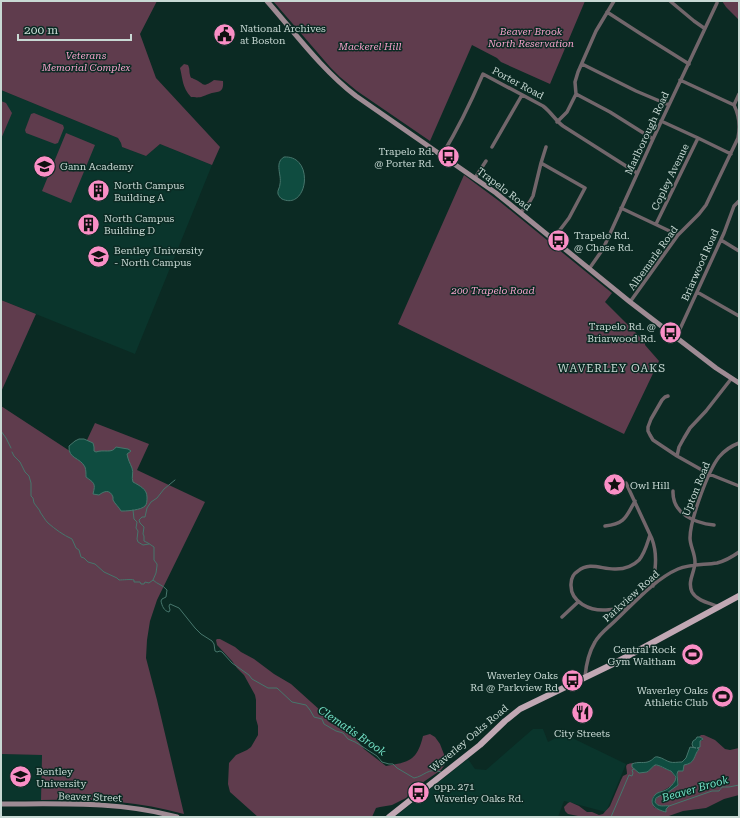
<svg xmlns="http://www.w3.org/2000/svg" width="740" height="818" font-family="'Roboto Serif',serif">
<rect width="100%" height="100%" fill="#0b2a23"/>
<path fill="#0a352c" d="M1 90 118 138 121 143 122 147 146 156 160 144 212 165 135 354 1 300Z
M533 729H543L548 742 564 734 626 764 606 812 564 801 558 817H395L468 759 475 769 486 770Z
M1 754 42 755 41 800H1Z"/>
<path fill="#5f3c4d" d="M1 1H157L140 34 156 78 220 147 212 165 160 144 146 156 122 147 121 143 118 138 1 90Z
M273 1H585L550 84 501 62 497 58 472 45 430 141 357 91 340 77 330 67Z
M722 1H739V20L726 7Z
M184 64 188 65C190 69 189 71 190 75 191 79 191 77 194 79 205 83 201 89 214 80L223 81C224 94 218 91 209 94 201 97 201 98 191 97 182 87 183 80 180 68Z
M1 101 6 103 12 113 1 139Z
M34 113 63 125 64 128 58 143 55 144 26 133 25 130 31 114Z
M66 133 95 145 71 203 42 191Z
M464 175 499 201 612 293 605 302 645 342V345L659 361 624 434 398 324Z
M1 300 36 314 1 392Z
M1 406 79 457 95 423 149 444 137 470 205 502 157 600 150 621 147 640 146 658 157 700 184 814C162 808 141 804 119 802 93 799 67 800 41 800L42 755 1 754Z
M217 639H220L235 647 241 652 254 659 274 674 291 684 321 711 329 722 338 727 352 733 364 749 386 766C409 762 417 761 423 736L430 734 435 737 440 744 445 757 446 763 441 770 419 785 406 798 392 805 380 807 376 808 372 817H258L230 792 228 784 229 763 236 755 247 750 251 747 258 735V726L256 719V700L255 695 244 675 237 668 232 661 217 645 216 640Z
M701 735H704L715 740 725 749 730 750 739 748V795L724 799 706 808 683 811 666 817 578 816 568 814 565 811 564 807 568 803 570 802 579 806 587 812H592L599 815 603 814C605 811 608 809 610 806L621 780 623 776 627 774C627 767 623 764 633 763L632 767 639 773 647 772C649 771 653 766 655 765 657 764 667 770 671 771L676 778C673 791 653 791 652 800 652 801 654 806 654 807 658 809 662 812 666 811V809L669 806C664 806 658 807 655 802 656 796 662 795 667 793 670 791 672 788 675 786 676 786 677 786 678 785 679 782 677 775 677 772L679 770 681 771 683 770 684 765C696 763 693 756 699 749L697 748H699L700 741 703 740 702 738 699 737Z"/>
<path fill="#0f4c40" stroke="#46766c" d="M284 157C315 155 308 211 282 199 280 198 279 196 278 194 277 190 280 188 280 184 282 175 274 163 284 157Z
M79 439H84L93 443 94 447V451L96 452C104 449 112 454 116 447L128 449 131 451 127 454C128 460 130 463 132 468 134 473 131 477 133 482 140 486 147 489 147 497 147 501 147 504 145 506 141 510 128 511 123 511H121C119 507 115 504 113 500 113 499 113 498 113 497 110 489 104 491 99 495L93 494C96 483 94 483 86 477 86 474 86 470 85 467 80 457 68 459 69 446L75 441Z
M697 737H700L703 739 700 741V747L697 748 699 749C693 756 696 763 684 765L683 771H678L677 774 678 785 667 793 663 794 656 798 655 802C658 808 665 805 669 806L666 809V812C657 810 647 804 655 795 657 792 662 792 666 790 670 788 673 784 675 781L676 777 671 771C667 770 658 764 655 765 653 766 649 771 647 772L639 773 632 767V764C638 761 645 764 650 761 654 759 654 756 658 757 663 758 666 761 670 762 673 763 678 762 682 762L686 758 690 747 696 748 693 747 692 744 693 741 696 739Z"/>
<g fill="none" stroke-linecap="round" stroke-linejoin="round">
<path stroke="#46766c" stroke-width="1" d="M1 431 6 438 11 448
M12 452 14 456 20 462 25 472 29 476 31 483V496L33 498 34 503 40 511V512C43 516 45 520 48 523 55 529 63 535 72 539L76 548 79 550 81 557 84 558 88 562 95 564 104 572 117 578 119 580C123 580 131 579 134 580V582H140L141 584H144L145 582 149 583 153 580C157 584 163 585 167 590L166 597 162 599 161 601C162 606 164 611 169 612L170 610 169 606 170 604 179 608 195 628 201 634 212 641 214 644 215 651 217 652 220 651 222 652 232 663 249 675 252 679 268 688H277L292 702 306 705 310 710 314 717 322 719 324 724 336 731 343 733 348 739 355 742 360 745 377 756 382 762 389 764H393L397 768 414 778C425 776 428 767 441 772
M133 510 134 519 137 522 136 528 138 531 137 539 138 542 143 545 149 544
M153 580 156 573 157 566V564L154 560V547L148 543 144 541V536L143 534 144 527 140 523 139 520 142 517H145L147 508 151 502 157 498 164 489 175 480
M669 806 712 791H719L722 787H729L739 785
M611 817 629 775 632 776 633 773 632 770 634 769"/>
<path stroke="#72666b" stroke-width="3.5" d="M670 1 694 21 704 28
M607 12 641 34 689 64
M582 64 636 91 669 105
M576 94 575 82 578 72 596 31 614 1
M576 94 610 112 653 139
M734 105 739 94
M661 121 698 138 731 154
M557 122 567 112 576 94
M492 147 522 95
M442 155C458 129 471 102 483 74L543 106C551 112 556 121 563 126L637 173
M541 163 585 188 569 218 553 239
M475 178 486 161
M621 208 678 235
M521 212 529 203 533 196 541 163 546 147
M656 224 698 138
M721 240 739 251
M589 269 603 249 653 139 717 3
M697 292 739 316
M630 302 678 235 699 214 706 205 738 138C740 128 739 115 734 105L680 80
M675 336 680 329 724 233 734 206 739 201
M668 396 665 397 662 400 651 419 648 427V431L650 435 653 440 677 456 709 474 739 486
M677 456 679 447 684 438 690 428 706 411 731 379
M626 483 652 539C658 555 655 570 653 586
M673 491C672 514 695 523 714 525
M605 526C625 524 626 517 635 501
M628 607C621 609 613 610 606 610 591 611 570 603 571 584 571 579 573 574 578 571 590 561 603 570 616 569 625 569 633 566 639 560 645 553 647 544 650 535
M719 607C710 603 697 601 692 592 687 581 695 572 695 562 695 553 690 546 690 538 690 520 708 471 719 457 724 451 731 446 739 443
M562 617 578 602
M585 677C586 665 589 652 595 642 600 633 609 627 616 620 634 603 655 579 678 569 690 564 704 565 717 563 725 561 732 557 739 552"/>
<path stroke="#9f8b94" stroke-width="5" d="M267 1C295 33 322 70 356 96L496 193 630 302 716 368 739 383
M1 804C60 804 120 801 177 817"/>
<path stroke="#c1a8b4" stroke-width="6" d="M389 817 480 745 505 721 520 709 613 664 739 596"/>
</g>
<defs>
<symbol id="civic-disc" viewBox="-11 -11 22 22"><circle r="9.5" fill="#fa8fc6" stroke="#0b2a23"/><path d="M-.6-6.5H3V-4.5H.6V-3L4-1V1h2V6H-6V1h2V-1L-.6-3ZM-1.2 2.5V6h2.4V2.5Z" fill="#111"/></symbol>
<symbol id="bus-disc" viewBox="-11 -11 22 22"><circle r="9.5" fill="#fa8fc6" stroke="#0b2a23"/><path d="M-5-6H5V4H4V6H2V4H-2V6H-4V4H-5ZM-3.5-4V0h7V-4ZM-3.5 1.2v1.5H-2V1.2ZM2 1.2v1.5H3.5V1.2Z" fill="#111"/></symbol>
<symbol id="school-disc" viewBox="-11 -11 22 22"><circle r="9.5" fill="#fa8fc6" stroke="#0b2a23"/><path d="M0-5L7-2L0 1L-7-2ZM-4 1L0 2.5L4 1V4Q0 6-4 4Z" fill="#111"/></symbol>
<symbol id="building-disc" viewBox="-11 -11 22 22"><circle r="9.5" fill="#fa8fc6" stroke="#0b2a23"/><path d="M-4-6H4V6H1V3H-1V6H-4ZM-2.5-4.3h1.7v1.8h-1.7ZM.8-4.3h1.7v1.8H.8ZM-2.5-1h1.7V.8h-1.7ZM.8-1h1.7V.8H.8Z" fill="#111"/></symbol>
<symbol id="university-disc" viewBox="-11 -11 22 22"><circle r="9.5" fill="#fa8fc6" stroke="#0b2a23"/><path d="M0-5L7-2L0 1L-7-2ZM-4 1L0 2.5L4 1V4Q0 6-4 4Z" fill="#111"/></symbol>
<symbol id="sight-disc" viewBox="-11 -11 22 22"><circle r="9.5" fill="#fa8fc6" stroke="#0b2a23"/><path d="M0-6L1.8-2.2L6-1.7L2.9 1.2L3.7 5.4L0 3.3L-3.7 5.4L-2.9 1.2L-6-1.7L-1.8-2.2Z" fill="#111"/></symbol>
<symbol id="stadium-disc" viewBox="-11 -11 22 22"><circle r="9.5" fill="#fa8fc6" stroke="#0b2a23"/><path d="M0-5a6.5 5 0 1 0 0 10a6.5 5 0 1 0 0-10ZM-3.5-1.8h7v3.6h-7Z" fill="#111"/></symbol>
<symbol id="restaurant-disc" viewBox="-11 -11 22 22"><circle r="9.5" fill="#fa8fc6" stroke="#0b2a23"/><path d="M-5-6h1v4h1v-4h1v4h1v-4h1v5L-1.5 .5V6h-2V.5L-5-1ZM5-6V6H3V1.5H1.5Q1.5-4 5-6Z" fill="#111"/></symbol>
</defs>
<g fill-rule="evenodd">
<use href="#civic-disc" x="212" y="22" width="25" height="25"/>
<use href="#bus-disc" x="436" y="144" width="25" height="25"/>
<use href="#school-disc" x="32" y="154" width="25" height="25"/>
<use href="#building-disc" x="86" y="178" width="25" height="25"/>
<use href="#building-disc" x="76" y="212" width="25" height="25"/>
<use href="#bus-disc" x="546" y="228" width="25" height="25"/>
<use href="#university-disc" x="86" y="244" width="25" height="25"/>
<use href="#bus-disc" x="658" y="320" width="25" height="25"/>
<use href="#sight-disc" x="602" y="472" width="25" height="25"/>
<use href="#stadium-disc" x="680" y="642" width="25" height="25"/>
<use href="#bus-disc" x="560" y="668" width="25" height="25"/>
<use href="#stadium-disc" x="710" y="684" width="25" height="25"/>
<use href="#restaurant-disc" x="570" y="700" width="25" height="25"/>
<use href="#university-disc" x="8" y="764" width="25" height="25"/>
<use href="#bus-disc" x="406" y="780" width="25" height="25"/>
</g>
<g text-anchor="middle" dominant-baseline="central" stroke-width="3" stroke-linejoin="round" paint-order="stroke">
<g font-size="10" fill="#c8d9d4" stroke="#0b2a23" text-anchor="start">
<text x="240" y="28">National Archives<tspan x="240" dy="12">at Boston</tspan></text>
<text x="434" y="151" text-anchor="end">Trapelo Rd.<tspan x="434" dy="12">@ Porter Rd.</tspan></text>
<text x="60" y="166">Gann Academy</text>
<text x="114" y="185">North Campus<tspan x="114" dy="12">Building A</tspan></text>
<text x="104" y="218">North Campus<tspan x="104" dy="12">Building D</tspan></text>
<text x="574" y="235">Trapelo Rd.<tspan x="574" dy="12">@ Chase Rd.</tspan></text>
<text x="114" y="250">Bentley University<tspan x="114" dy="12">- North Campus</tspan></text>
<text x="656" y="326" text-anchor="end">Trapelo Rd. @<tspan x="656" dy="12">Briarwood Rd.</tspan></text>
<text x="630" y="485">Owl Hill</text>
<text x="676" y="649" text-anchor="end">Central Rock<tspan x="676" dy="12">Gym Waltham</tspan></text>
<text x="558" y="675" text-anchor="end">Waverley Oaks<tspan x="558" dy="12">Rd @ Parkview Rd</tspan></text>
<text x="708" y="690" text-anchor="end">Waverley Oaks<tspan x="708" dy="12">Athletic Club</tspan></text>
<text x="582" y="733" text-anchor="middle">City Streets</text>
<text x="36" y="771">Bentley<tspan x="36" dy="12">University</tspan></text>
<text x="434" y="786">opp. 271<tspan x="434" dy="12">Waverley Oaks Rd.</tspan></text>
</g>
<g font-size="10" font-style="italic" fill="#f4a1ca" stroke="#0b2a23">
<text x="531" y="31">Beaver Brook<tspan x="531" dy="12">North Reservation</tspan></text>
<text x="370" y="46">Mackerel Hill</text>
<text x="86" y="55">Veterans<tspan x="86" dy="12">Memorial Complex</tspan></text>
<text x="493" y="290">200 Trapelo Road</text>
</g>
<g font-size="10" fill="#c8d9d4" stroke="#0b2a23">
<text transform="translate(518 83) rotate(28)">Porter Road</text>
<text transform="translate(647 133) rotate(-65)">Marlborough Road</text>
<text transform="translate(670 177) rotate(-64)">Copley Avenue</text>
<text transform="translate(504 189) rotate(37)">Trapelo Road</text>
<text transform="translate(653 258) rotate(-54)">Albemarle Road</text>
<text transform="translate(700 265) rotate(-66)">Briarwood Road</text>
<text transform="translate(696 489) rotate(-68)">Upton Road</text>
<text transform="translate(631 596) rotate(-42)">Parkview Road</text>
<text transform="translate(469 738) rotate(-40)">Waverley Oaks Road</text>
<text transform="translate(90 797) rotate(2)">Beaver Street</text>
</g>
<g font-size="11" letter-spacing="1" fill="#c8d9d4" stroke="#0b2a23">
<text x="612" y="368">WAVERLEY OAKS</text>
</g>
<g font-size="11" font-style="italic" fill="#73e1c6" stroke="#0b2a23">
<text transform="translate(352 731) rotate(34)">Clematis Brook</text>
<text transform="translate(695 789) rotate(-16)">Beaver Brook</text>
</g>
</g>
<rect width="740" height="818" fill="none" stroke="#c8d9d4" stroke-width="4"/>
<path d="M18 34v6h113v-6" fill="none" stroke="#c8d9d4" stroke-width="2"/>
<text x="24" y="34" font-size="12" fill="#c8d9d4" stroke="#0b2a23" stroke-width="3" paint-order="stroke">200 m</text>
</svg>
